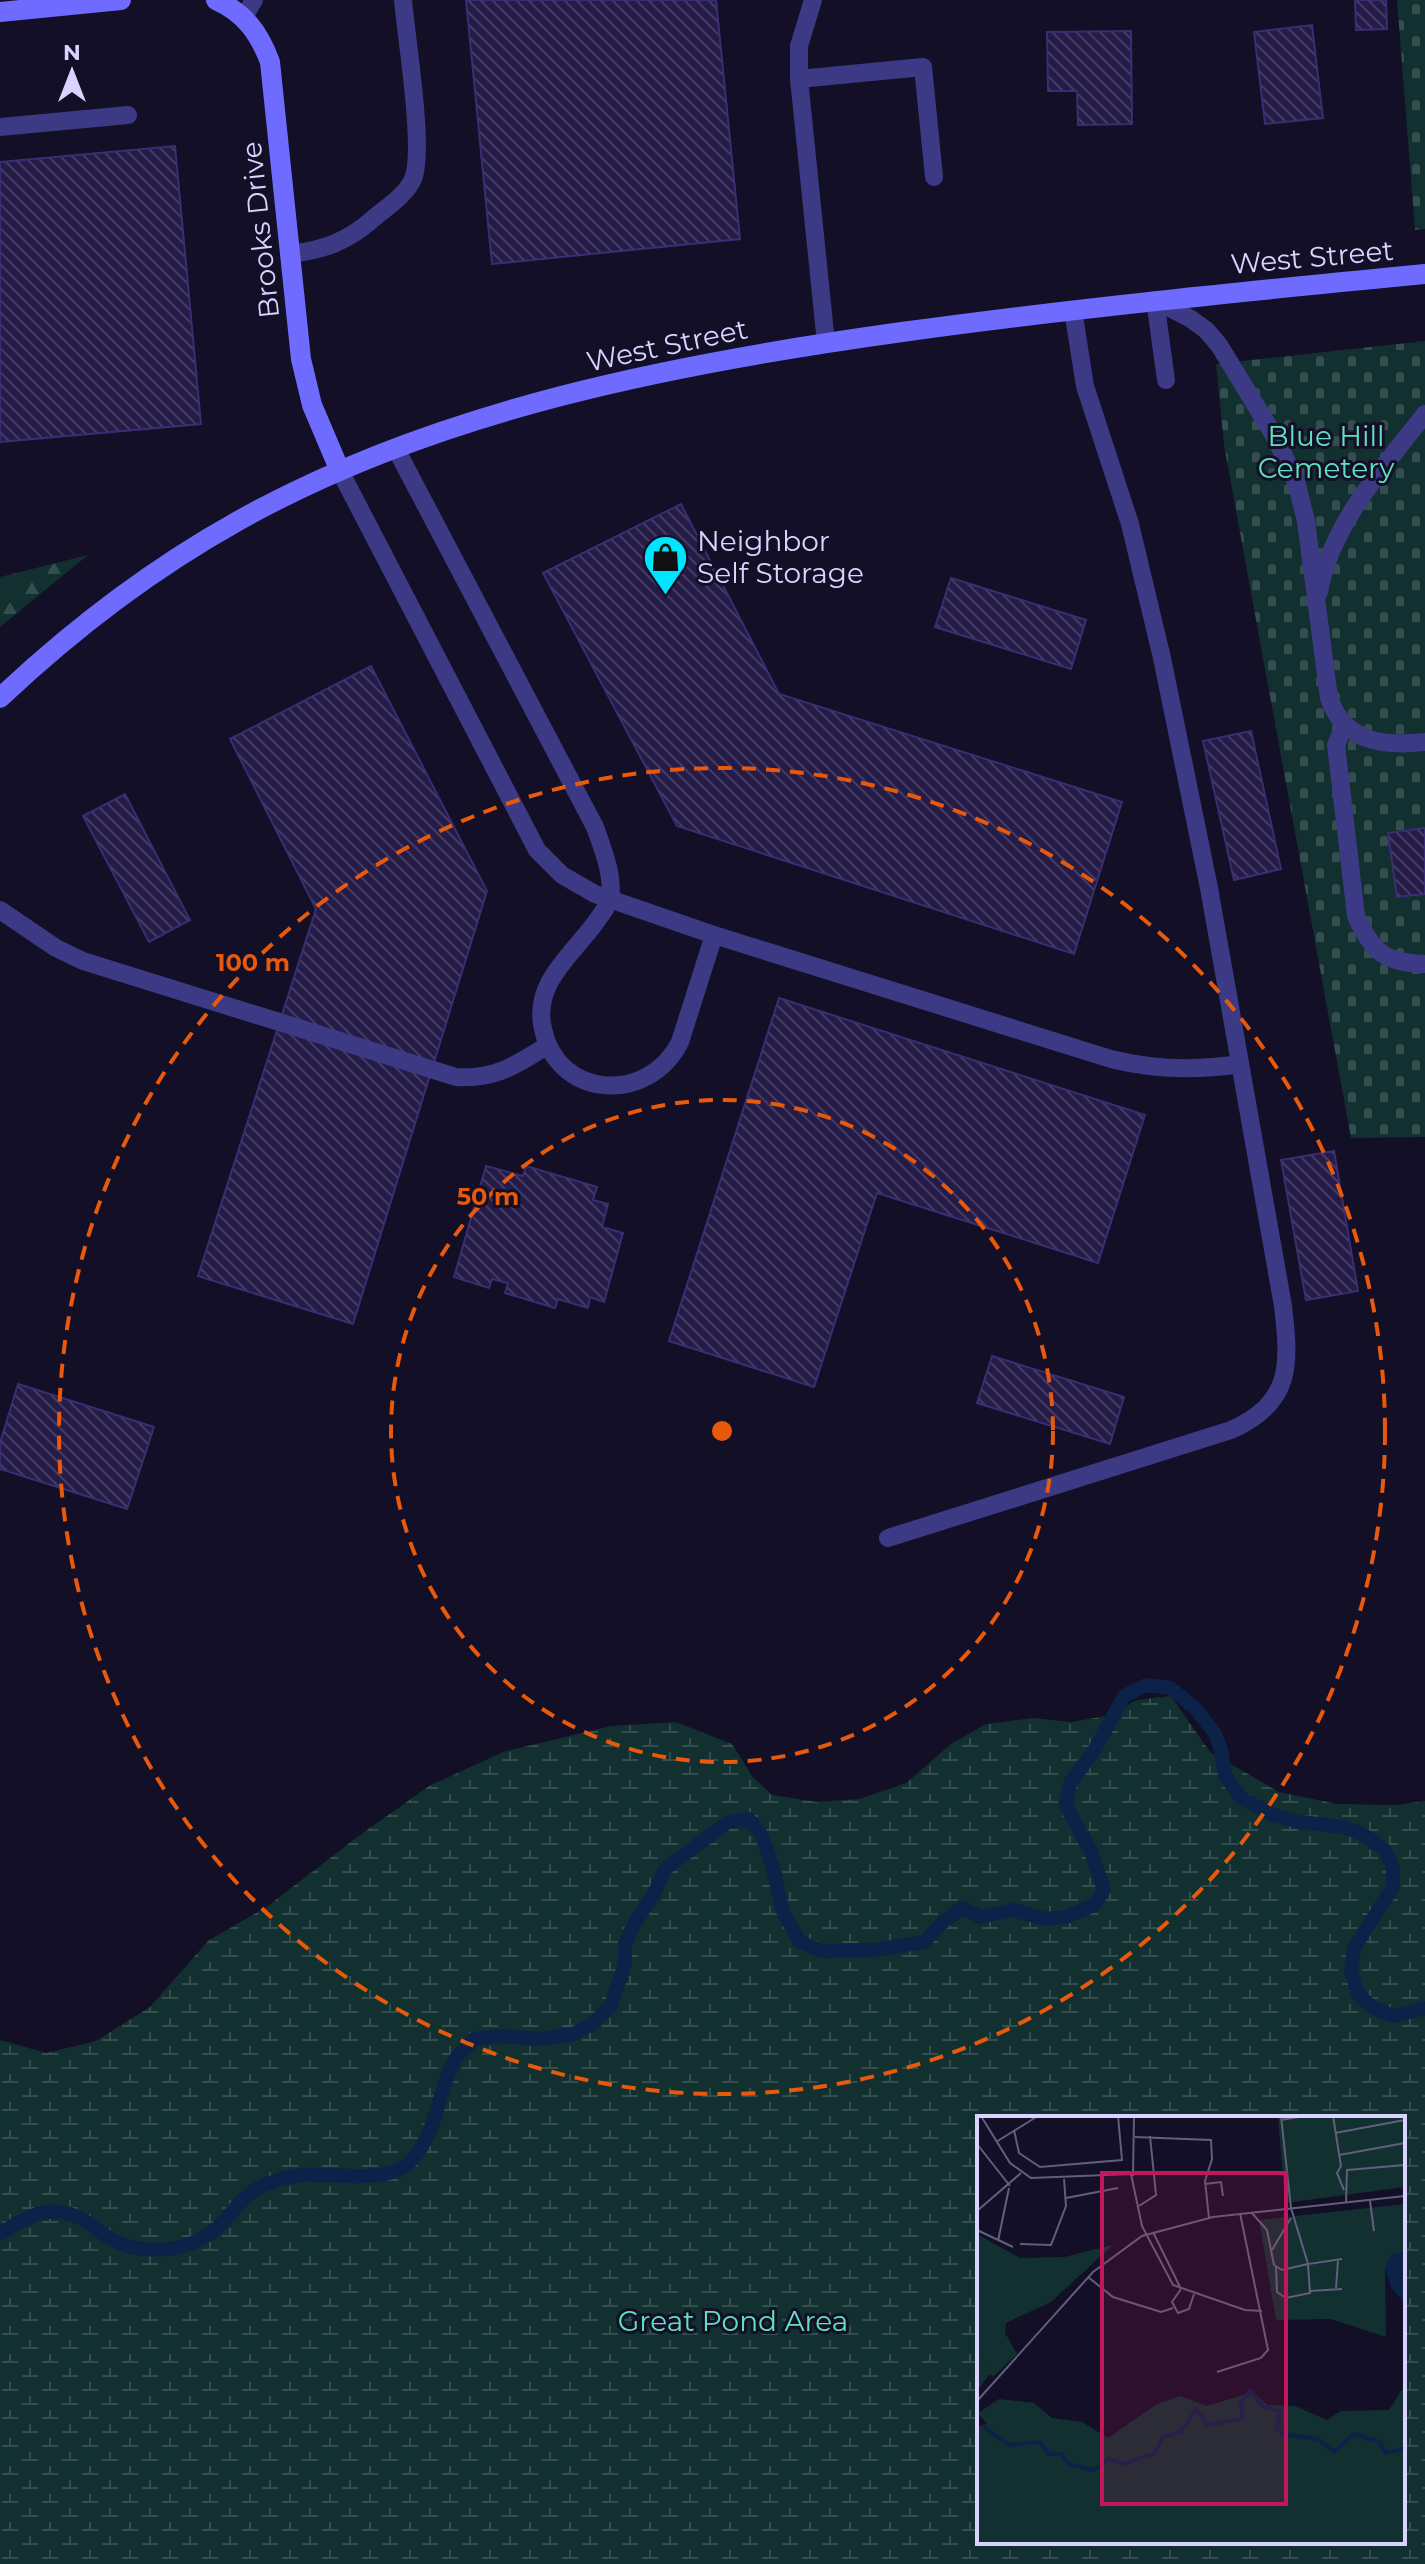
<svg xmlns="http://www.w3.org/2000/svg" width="1425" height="2564" font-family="Montserrat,sans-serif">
<defs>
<pattern id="forest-firs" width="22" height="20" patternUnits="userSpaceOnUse" patternTransform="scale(2)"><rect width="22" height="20" fill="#12302f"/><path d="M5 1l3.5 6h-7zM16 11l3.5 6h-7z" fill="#344d4e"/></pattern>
<pattern id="wetland-marsh" width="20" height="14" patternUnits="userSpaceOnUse" patternTransform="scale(2)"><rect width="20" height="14" fill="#12302f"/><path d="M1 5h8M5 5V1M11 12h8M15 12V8" fill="none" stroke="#344d4e"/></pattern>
<pattern id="cemetery-stones" width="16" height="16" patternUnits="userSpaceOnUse" patternTransform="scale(2)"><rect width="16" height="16" fill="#12302f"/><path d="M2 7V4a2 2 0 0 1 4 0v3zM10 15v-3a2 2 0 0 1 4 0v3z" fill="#344d4e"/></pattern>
<pattern id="building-back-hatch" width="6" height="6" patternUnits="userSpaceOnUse" patternTransform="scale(2)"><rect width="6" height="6" fill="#241b47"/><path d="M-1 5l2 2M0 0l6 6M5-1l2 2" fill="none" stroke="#433b63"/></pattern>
</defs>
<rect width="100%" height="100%" fill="#130f26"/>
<path fill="url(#forest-firs)" d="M88 555 0 627V577Z"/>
<path fill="url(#wetland-marsh)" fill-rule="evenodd" d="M1171 1696 1210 1752 1279 1792 1337 1804 1395 1805 1425 1801V2564H0V2040L46 2053 96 2041 150 2007 208 1941 268 1906 356 1838 429 1786 503 1752 611 1726 676 1722 732 1744 752 1776 772 1795 817 1802 859 1799 906 1783 951 1744 986 1724 1033 1718 1071 1722 1106 1716 1137 1700ZM979 2118H1403V2542H979Z"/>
<path fill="url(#cemetery-stones)" d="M1397 0H1425V229L1415 230Z
M1425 341V1137L1351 1138 1224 445 1216 364Z"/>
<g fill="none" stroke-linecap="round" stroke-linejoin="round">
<path stroke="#0c2248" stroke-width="14" d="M0 2234C33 2211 59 2201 93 2226 107 2237 118 2245 136 2248 169 2253 201 2246 224 2221 239 2205 248 2189 270 2183 279 2180 289 2176 299 2175 329 2172 388 2186 411 2161 436 2135 438 2093 454 2061 459 2053 468 2046 474 2039L500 2036 541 2039 574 2034 593 2023 611 2006 625 1964V1944L634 1924 654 1894 665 1869 728 1822 749 1819 761 1834 771 1861 783 1911 799 1941 821 1951 874 1950 924 1942 943 1922 962 1908 981 1917 1013 1910 1045 1919 1066 1917 1094 1905 1104 1890 1090 1849 1066 1806 1070 1783 1094 1751 1124 1696 1146 1685 1170 1688 1195 1708 1214 1732 1221 1749 1225 1776 1241 1798 1273 1815 1301 1822 1344 1827 1364 1835 1385 1850 1393 1868V1887L1354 1948 1351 1970 1358 1994 1372 2007 1393 2016 1425 2008"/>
</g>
<path fill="url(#building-back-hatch)" stroke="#3b2d73" stroke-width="2" d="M466 0H716L740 239 492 264Z
M1355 0H1386L1387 29 1356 30Z
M1312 25 1323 118 1265 124 1254 32Z
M1131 31 1132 124 1078 125 1077 91H1048L1047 32Z
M175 146 201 424 0 442V162Z
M681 504 779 694 1122 802 1074 954 677 826 543 573Z
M951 578 1086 620 1071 669 935 627Z
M371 666 487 891 353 1324 198 1276 316 909 230 739Z
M1251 731 1281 869 1234 880 1203 741Z
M125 794 190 920 149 942 83 816Z
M1425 828V894L1397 897 1388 833Z
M779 998 1145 1115 1098 1263 877 1193 814 1387 669 1341Z
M1334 1151 1358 1291 1306 1300 1281 1160Z
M486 1166 523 1176 526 1166 597 1187 593 1200 608 1204 602 1227 623 1233 604 1302 590 1297 588 1308 558 1299 555 1308 505 1293 508 1283 492 1279 489 1288 454 1277Z
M992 1356 1124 1397 1110 1444 977 1403Z
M18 1384 154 1427 127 1509 0 1469V1443Z"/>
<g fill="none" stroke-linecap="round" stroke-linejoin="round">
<path stroke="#3d3a85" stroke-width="18" d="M813 0 799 46V79L826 343
M244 17 254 0
M799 79 923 67 934 177
M0 127 128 115
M290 254C325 250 348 241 374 218 387 207 406 195 413 179 425 150 406 37 403 0
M1155 300 1191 319 1206 330 1219 345 1275 437 1296 481 1306 521 1329 698C1344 742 1384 747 1425 742
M1155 300 1166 380
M396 449 595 827C602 847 614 876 610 898 609 905 602 913 598 919 574 954 532 982 543 1029 558 1100 649 1104 680 1042L714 935
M340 471 537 850 562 875 595 894 714 935 1111 1059C1155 1070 1195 1071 1239 1064
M1319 592C1331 524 1384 467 1425 414
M1345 724 1336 745 1356 916C1372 952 1385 963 1425 964
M0 910 56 948 83 961 456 1077C495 1080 516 1065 548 1045
M888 1538 1231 1430C1292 1403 1290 1365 1283 1306L1209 888 1162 658 1130 524 1085 386 1073 310"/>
<path stroke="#6f6bff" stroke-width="20" d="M216 0C245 13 259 33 270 62L301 359 312 405 340 471
M0 12 121 0
M0 698C72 630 152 569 238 521 437 409 678 363 902 332 1076 308 1250 291 1425 274"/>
</g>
<g fill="none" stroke="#e8590c" stroke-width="4" stroke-dasharray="14 10">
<circle cx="722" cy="1431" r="331"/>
<circle cx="722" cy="1431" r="663"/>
</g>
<defs>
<symbol id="shop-pin" viewBox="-11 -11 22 30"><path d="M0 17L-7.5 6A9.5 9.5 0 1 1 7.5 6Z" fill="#00e5ff" stroke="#130f26"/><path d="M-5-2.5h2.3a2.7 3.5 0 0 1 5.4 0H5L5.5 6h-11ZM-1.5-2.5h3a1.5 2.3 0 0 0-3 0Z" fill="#111"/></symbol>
</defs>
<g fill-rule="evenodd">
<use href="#shop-pin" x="640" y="532" width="51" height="69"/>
</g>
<g text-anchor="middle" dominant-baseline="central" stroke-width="6" stroke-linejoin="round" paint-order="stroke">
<g font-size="28" fill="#d9d4ff" stroke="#130f26">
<text transform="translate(260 230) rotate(-96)">Brooks Drive</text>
<text transform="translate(1312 257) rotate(-5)">West Street</text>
<text transform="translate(667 345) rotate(-12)">West Street</text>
</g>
<g font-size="28" fill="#5fe0c0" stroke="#130f26">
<text x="1326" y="436">Blue Hill<tspan x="1326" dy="32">Cemetery</tspan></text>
<text x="733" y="2321">Great Pond Area</text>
</g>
<g font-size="28" fill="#d9d4ff" stroke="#130f26" text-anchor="start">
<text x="697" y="541">Neighbor<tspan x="697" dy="32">Self Storage</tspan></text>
</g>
</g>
<g transform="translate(977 2116)">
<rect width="428" height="428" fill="#130f26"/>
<path d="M0 118 43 142 87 141 136 129 74 186 29 207 28 217 40 238 16 261 0 242Z" fill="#12302f"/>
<path d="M0 231 15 255 0 275ZM428 269V428H0V311L10 308 1 297 22 283 57 287 75 302 105 306 131 322 180 288 204 280 230 290 276 276 290 289 318 290 350 304 364 295 412 294Z" fill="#12302f"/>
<path d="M301 0H428V71L308 87ZM428 88V135L408 152 409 221 354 203 299 204 282 104Z" fill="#12302f"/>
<path d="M428 135V188L413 170 408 152 414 139Z" fill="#0c2248"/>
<path fill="none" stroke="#0c2248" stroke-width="4" d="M6 310 32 329 63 326 72 338H85L91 348 117 354 131 343 147 348 178 337 186 321 204 316 219 293 231 309 266 303 263 288 273 275 285 290 304 296 299 312 305 318 341 323 357 336 377 318 403 326 408 337 428 333"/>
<path fill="none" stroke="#625e7d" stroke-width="2" d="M4 0 33 47 54 62 154 58 165 110 196 169 268 194 285 195M304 0 314 92M356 0 364 50 360 57 367 74M304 4 328 0M37 14 42 37 63 51 145 44 141 0M358 17 428 4M158 21 234 24 235 43 228 65 232 102M19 26 61 0M0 28 33 70M362 39 428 27M370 54 428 49M156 60 157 0M228 68 244 66 246 80M89 82 141 72M393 85 397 115M369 87 370 53M162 90 179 79 173 20M0 95 44 57M274 96 290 114 297 149 305 154 331 148 314 92M0 114 36 131M176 116 204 173M21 125 32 72M43 128 74 129 89 90 87 63M295 134 314 102M299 151 300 176 309 182 333 177 331 148 365 143M111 161 136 181 184 196 196 192M359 172 361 145M204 173 195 186 201 197 212 193 217 178M333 175 365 173M240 256 284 242 291 234 263 97M0 285 116 156 165 120 236 101 428 80"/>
<path fill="#c2185b" fill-opacity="0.15" stroke="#c2185b" stroke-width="4" d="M125 57H309V388H125Z"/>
<rect width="428" height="428" fill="none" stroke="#d9d4ff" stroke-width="4"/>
</g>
<circle cx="722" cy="1431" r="12" fill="#e8590c" stroke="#130f26" stroke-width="4"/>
<g font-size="24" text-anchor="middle" font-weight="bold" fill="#e8590c" stroke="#130f26" stroke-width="6" stroke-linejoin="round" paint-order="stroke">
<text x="253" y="971">100 m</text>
<text x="488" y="1205">50 m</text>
</g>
<g transform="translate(72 72)" stroke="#130f26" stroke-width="6" paint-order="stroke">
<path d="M0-6L14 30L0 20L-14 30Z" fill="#d9d4ff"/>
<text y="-12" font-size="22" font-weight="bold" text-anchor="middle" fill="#d9d4ff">N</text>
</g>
</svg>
